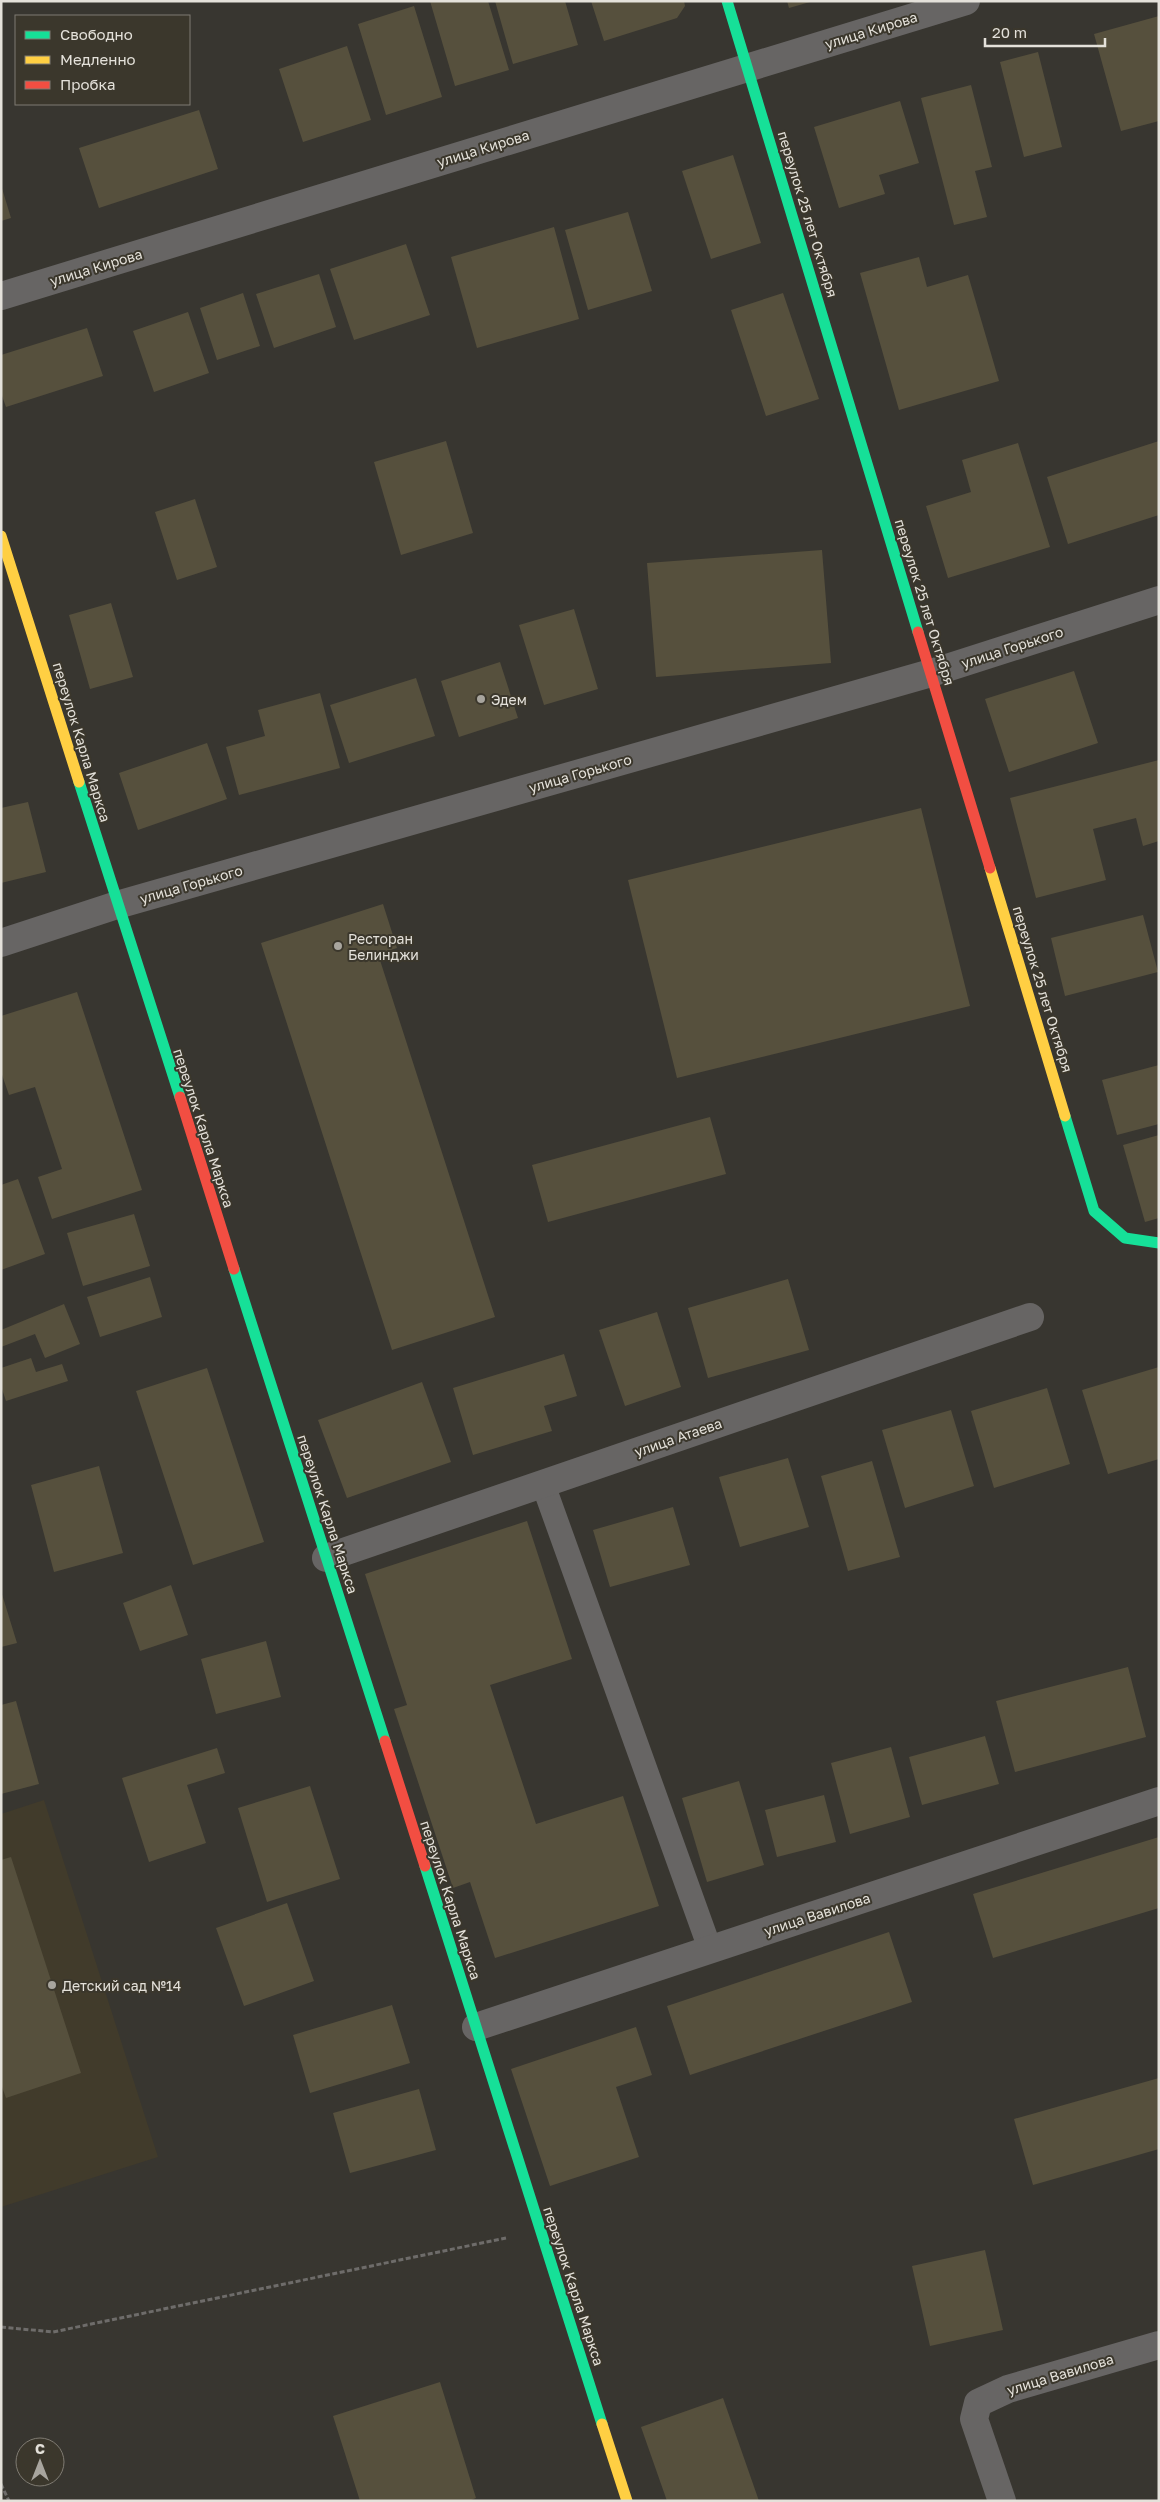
<svg xmlns="http://www.w3.org/2000/svg" width="1160" height="2502" font-family="'Golos Text',sans-serif">
<rect width="100%" height="100%" fill="#383630"/>
<path fill="#413b2b" d="M44 1800 158 2157 1 2207V1814Z"/>
<path fill="#56503d" d="M430 1H488L509 70 455 86Z
M495 1H565L578 45 513 64Z
M591 1H684L685 6 677 18 604 41Z
M787 1H810V2L789 8Z
M414 6 442 97 386 115 358 24Z
M1159 16V121L1121 131 1094 34Z
M347 46 371 120 303 142 279 69Z
M1038 52 1062 147 1024 157 1000 62Z
M971 85 992 167 975 171 987 217 954 225 921 98Z
M900 101 919 163 879 175 885 194 839 208 814 127Z
M199 110 218 169 99 208 79 148Z
M733 155 761 243 711 259 682 171Z
M1 185 11 218 1 221Z
M628 212 652 291 588 310 565 230Z
M554 227 579 319 477 348 451 257Z
M406 244 430 315 354 340 330 269Z
M919 257 927 287 968 275 999 381 899 410 860 273Z
M319 274 336 327 274 348 256 294Z
M243 293 260 346 217 360 200 308Z
M783 293 819 399 766 416 731 310Z
M188 312 209 373 154 392 133 331Z
M87 328 103 376 6 407 1 393V355Z
M446 441 473 533 401 555 374 462Z
M1159 441V515L1068 544 1047 477Z
M1018 443 1050 547 948 578 926 506 971 492 962 460Z
M195 499 217 567 177 580 155 512Z
M822 550 831 663 656 677 647 563Z
M111 603 133 677 90 689 69 615Z
M574 609 598 689 544 705 519 625Z
M500 662 518 718 459 737 441 681Z
M1074 671 1098 743 1009 772 985 699Z
M416 678 435 736 349 763 330 705Z
M320 693 340 768 239 795 226 747 265 736 258 710Z
M207 743 227 799 138 830 119 773Z
M1159 760V841L1143 846 1136 818 1093 829 1106 880 1036 898 1010 798Z
M28 802 46 872 1 883V808Z
M921 808 970 1006 677 1078 628 880Z
M383 904 397 948 378 954 495 1317 392 1350 261 943Z
M1143 915 1158 972 1065 996 1051 938Z
M77 992 142 1190 52 1219 38 1177 62 1169 35 1087 9 1095 1 1072V1016Z
M1159 1065V1124L1117 1135 1102 1080Z
M710 1117 726 1174 548 1222 532 1165Z
M1159 1135V1218L1145 1222 1123 1145Z
M18 1179 45 1254 1 1270V1185Z
M134 1214 150 1266 83 1286 67 1233Z
M150 1277 162 1317 100 1337 87 1297Z
M788 1279 809 1350 708 1378 688 1308Z
M64 1304 80 1344 45 1358 35 1334 1 1347V1330Z
M657 1312 681 1387 625 1406 599 1330Z
M564 1354 577 1396 544 1406 552 1431 473 1455 453 1388Z
M31 1358 36 1372 62 1364 68 1381 6 1401 1 1386V1368Z
M1159 1367V1459L1108 1474 1082 1390Z
M207 1368 264 1542 193 1565 136 1391Z
M422 1382 451 1462 347 1498 318 1420Z
M1047 1388 1070 1464 994 1488 971 1411Z
M951 1410 974 1486 905 1508 882 1430Z
M788 1458 809 1527 740 1547 719 1477Z
M872 1461 900 1557 848 1571 821 1476Z
M99 1466 123 1553 54 1572 31 1485Z
M673 1507 690 1565 610 1587 593 1530Z
M527 1521 572 1659 490 1685 536 1824 623 1796 659 1906 495 1958 470 1882 453 1888 394 1709 407 1705 365 1574Z
M171 1585 188 1635 140 1651 123 1603Z
M1 1591 17 1643 1 1647Z
M266 1641 281 1697 216 1714 201 1659Z
M1128 1667 1146 1737 1015 1772 996 1701Z
M16 1701 39 1784 1 1794V1705Z
M985 1736 999 1784 922 1805 909 1757Z
M891 1747 910 1817 850 1834 831 1763Z
M217 1748 225 1773 187 1785 206 1843 149 1862 122 1778Z
M739 1781 764 1865 707 1882 682 1798Z
M310 1786 340 1879 267 1902 238 1808Z
M824 1795 836 1842 777 1857 765 1810Z
M1159 1837V1908L993 1958 973 1894Z
M11 1857 81 2073 6 2098 1 2084V1860Z
M287 1903 314 1981 244 2006 216 1928Z
M889 1932 912 2002 690 2075 667 2006Z
M392 2005 410 2063 310 2093 293 2035Z
M636 2027 652 2075 616 2087 639 2157 550 2186 511 2069Z
M1159 2078V2149L1033 2185 1014 2119Z
M419 2089 436 2150 350 2173 333 2113Z
M985 2250 1003 2330 930 2346 912 2266Z
M440 2382 476 2498 469 2501H360L333 2416Z
M723 2398 759 2501H667L641 2427Z"/>
<g fill="none" stroke-linecap="round" stroke-linejoin="round">
<path stroke="#6e6c6a" stroke-width="3" stroke-dasharray="5 2.5" stroke-linecap="butt" d="M1 2327 53 2332 506 2238
M1 2484 9 2501"/>
<path stroke="#676564" stroke-width="24" d="M543 1484 710 1949"/>
<path stroke="#676564" stroke-width="28" d="M1 296 966 1
M1 943 117 905 931 673 1159 600
M326 1558 1030 1317
M476 2027 1159 1801
M1002 2501 974 2419 978 2403 1008 2389 1159 2345"/>
<path stroke="#16e098" stroke-width="11" d="M727 1 918 632
M79 782 180 1097
M1065 1116 1094 1211 1125 1238 1159 1243
M234 1269 385 1741
M425 1866 602 2424"/>
<path stroke="#ffcf43" stroke-width="11" d="M1 536 79 782
M990 868 1065 1116
M602 2424 627 2501"/>
<path stroke="#f24e42" stroke-width="11" d="M918 632 990 868
M180 1097 234 1269
M385 1741 425 1866"/>
</g>
<g fill="#a8a59e" stroke="#3b372c" stroke-width="2">
<circle cx="481" cy="699" r="5"/>
<circle cx="338" cy="946" r="5"/>
<circle cx="52" cy="1985" r="5"/>
</g>
<g text-anchor="middle" dominant-baseline="central" stroke-width="4" stroke-linejoin="round" paint-order="stroke">
<g font-size="14" fill="#e4e1da" stroke="#3b372c">
<text transform="translate(871 30) rotate(-17)">улица Кирова</text>
<text transform="translate(483 148) rotate(-17)">улица Кирова</text>
<text transform="translate(808 214) rotate(73)">переулок 25 лет Октября</text>
<text transform="translate(96 267) rotate(-17)">улица Кирова</text>
<text transform="translate(925 602) rotate(73)">переулок 25 лет Октября</text>
<text transform="translate(1012 647) rotate(-18)">улица Горького</text>
<text transform="translate(82 742) rotate(73)">переулок Карла Маркса</text>
<text transform="translate(580 773) rotate(-16)">улица Горького</text>
<text transform="translate(191 884) rotate(-16)">улица Горького</text>
<text transform="translate(1043 989) rotate(73)">переулок 25 лет Октября</text>
<text transform="translate(204 1128) rotate(72)">переулок Карла Маркса</text>
<text transform="translate(678 1437) rotate(-19)">улица Атаева</text>
<text transform="translate(328 1514) rotate(72)">переулок Карла Маркса</text>
<text transform="translate(451 1900) rotate(72)">переулок Карла Маркса</text>
<text transform="translate(817 1914) rotate(-18)">улица Вавилова</text>
<text transform="translate(574 2286) rotate(72)">переулок Карла Маркса</text>
<text transform="translate(1060 2374) rotate(-17)">улица Вавилова</text>
</g>
<g font-size="14" fill="#e4e1da" stroke="#3b372c" text-anchor="start">
<text x="491" y="699">Эдем</text>
<text x="348" y="938">Ресторан<tspan x="348" dy="16">Белинджи</tspan></text>
<text x="62" y="1985">Детский сад №14</text>
</g>
</g>
<rect width="1160" height="2502" fill="none" stroke="#e4e1da" stroke-width="5"/>
<rect x="15" y="15" width="175" height="90" fill="#3b372c" stroke="#7f7b72"/>
<rect x="25" y="31" width="25" height="8" fill="#16e098" stroke="#7f7b72"/>
<text x="60" y="40" font-size="15" fill="#e4e1da">Свободно</text>
<rect x="25" y="56" width="25" height="8" fill="#ffcf43" stroke="#7f7b72"/>
<text x="60" y="65" font-size="15" fill="#e4e1da">Медленно</text>
<rect x="25" y="81" width="25" height="8" fill="#f24e42" stroke="#7f7b72"/>
<text x="60" y="90" font-size="15" fill="#e4e1da">Пробка</text>
<g transform="translate(40 2462)"><circle r="24" fill="#3b372c" stroke="#7f7b72"/>
<path d="M0-4L9 19L0 12L-9 19Z" fill="#a8a59e"/>
<text y="-8" font-size="14" font-weight="bold" text-anchor="middle" fill="#e4e1da">С</text>
</g>
<path d="M985 38v8h120v-8" fill="none" stroke="#e4e1da" stroke-width="2.5"/>
<text x="992" y="38" font-size="15" fill="#e4e1da" stroke="#3b372c" stroke-width="4" paint-order="stroke">20 m</text>
</svg>
